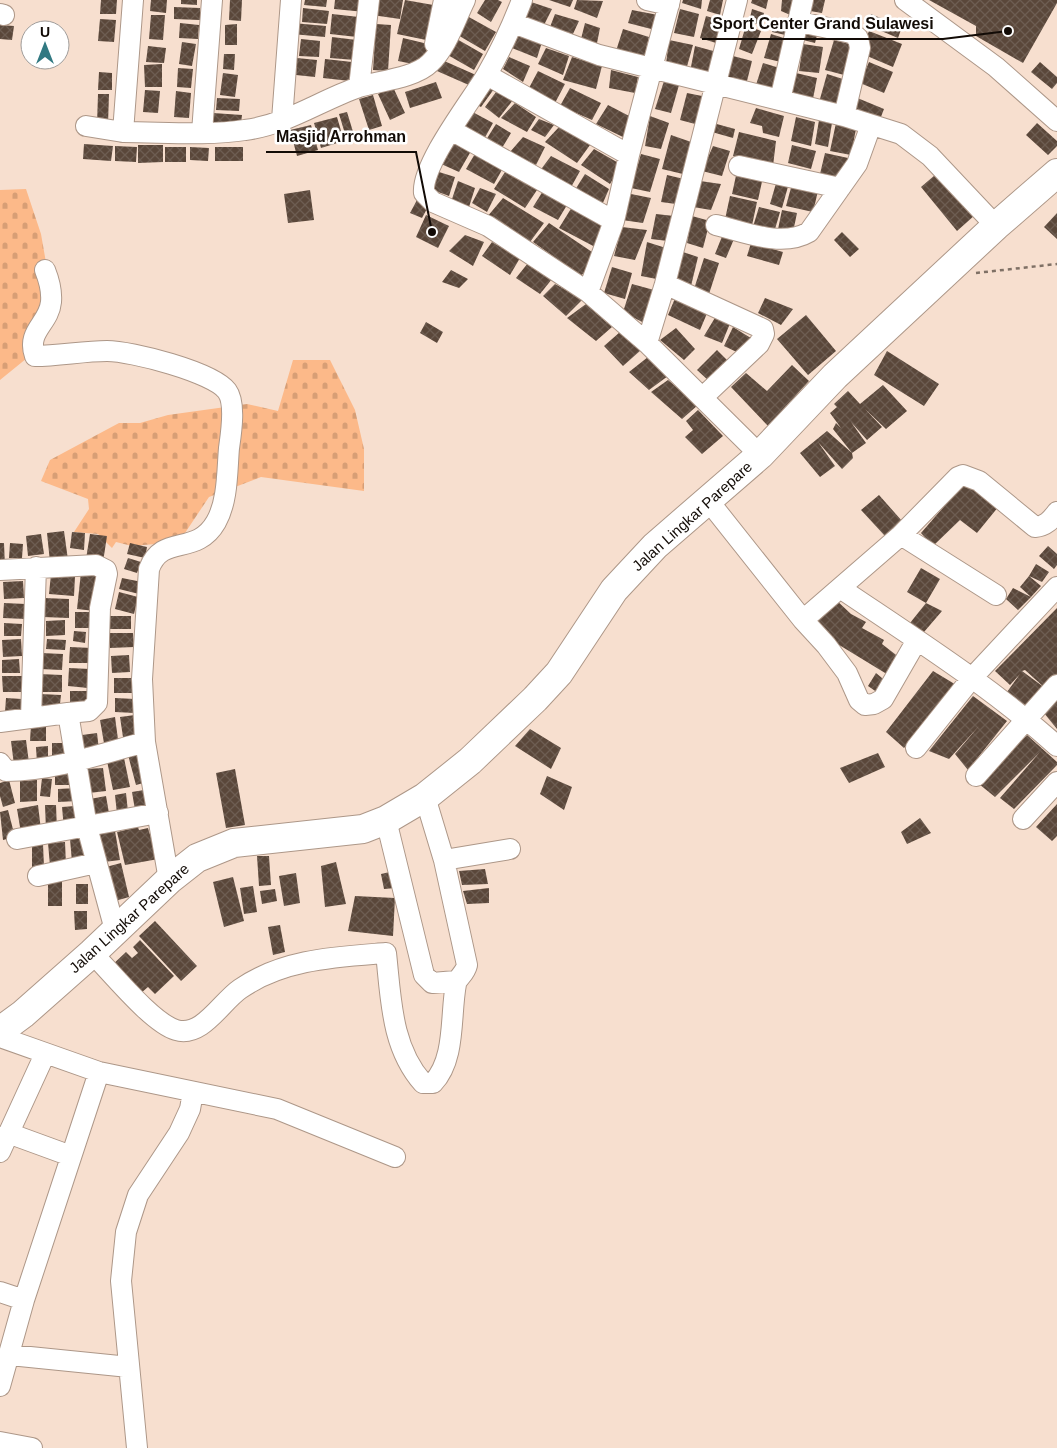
<svg xmlns="http://www.w3.org/2000/svg" width="1057" height="1448" font-family="Helvetica,sans-serif">
<defs>
<pattern id="cemetery-stones" width="16" height="16" patternUnits="userSpaceOnUse" patternTransform="scale(1.25)"><rect width="16" height="16" fill="#fcb989"/><path d="M2 7V4a2 2 0 0 1 4 0v3zM10 15v-3a2 2 0 0 1 4 0v3z" fill="#d79e75"/></pattern>
<pattern id="building-cross-hatch" width="8" height="8" patternUnits="userSpaceOnUse" patternTransform="scale(1.25)"><rect width="8" height="8" fill="#5a473a"/><path d="M0 0l8 8M0 8l8-8" fill="none" stroke="#6d5d52"/></pattern>
</defs>
<rect width="100%" height="100%" fill="#f7dfcf"/>
<path fill="url(#cemetery-stones)" d="M26 189 41 234 48 274 32 354 0 380V190Z
M293 360H330L355 410 364 449V491L261 477 209 497 179 542 132 546 116 542 112 548 98 534 74 532 89 509 88 499 41 481 50 460 119 423H140L168 415 247 404 278 411Z"/>
<path fill="url(#building-cross-hatch)" d="M101 0H117L116 14H100Z
M151 0H167L166 13 150 11Z
M181 0H197V5L181 4Z
M230 0H242L241 21 229 20Z
M305 0H327L326 7 304 5Z
M335 0H366L365 12 334 9Z
M374 0H403L400 19 372 15Z
M405 0 439 6 431 41 397 34Z
M485 0H498L502 2 491 22 477 13Z
M549 0H573L570 7Z
M577 0 603 1 597 18 574 9Z
M683 0H702L701 9 682 3Z
M710 0H723L720 15 707 11Z
M752 0H768L766 9 751 3Z
M782 0H798L795 17 781 11Z
M812 0H825L822 13 810 11Z
M929 0H1057V3L1023 63 976 36V26Z
M528 1 552 9 543 27 522 17Z
M174 7 200 8V20L174 19Z
M303 8 329 11 327 24 302 22Z
M680 9 699 14 694 37 674 33Z
M752 9 764 13 762 25 749 22Z
M632 10 658 15 655 30 628 23Z
M332 14 359 17 357 37 330 34Z
M555 14 579 21 572 36 550 27Z
M871 14 902 27 898 38 867 25Z
M151 15H165L163 40 149 39Z
M467 16 496 32 485 51 456 34Z
M706 16 723 21 716 43 700 38Z
M100 19 116 20 114 42 98 41Z
M776 19 793 23 790 36 772 32Z
M180 23 199 25 198 39 179 38Z
M293 23 326 26 325 37 292 34Z
M585 23 600 28 596 48 580 43Z
M237 24V45H225V25Z
M376 24 391 25 388 71 373 70Z
M0 25 14 26 12 40 0 39Z
M746 25 761 31 752 54 739 49Z
M806 26 819 28 815 43 803 40Z
M623 29 649 37 644 58 616 51Z
M517 31 542 42 537 58 512 48Z
M869 31 902 44 893 67 860 53Z
M771 34 790 40 785 63 764 58Z
M332 37 357 40 355 60 330 58Z
M403 38 428 44 423 66 398 61Z
M455 38 483 54 474 70 446 54Z
M301 39 320 41 319 57 299 56Z
M669 40 693 45 686 70 666 64Z
M834 40 854 45 848 76 825 70Z
M182 42 196 44 192 66 179 64Z
M803 44 823 47 819 73 799 71Z
M148 46 166 48 164 63 146 62Z
M695 46 717 52 712 77 690 72Z
M546 48 569 56 563 75 538 64Z
M224 54H235L234 70 223 69Z
M733 56 752 61 746 85 726 80Z
M509 57 530 66 523 82 503 69Z
M572 57 602 66 596 89 563 80Z
M297 58 317 60 315 77 296 75Z
M325 59 352 62 350 81 323 78Z
M442 60 476 75 471 86 437 71Z
M869 62 893 72 884 93 860 83Z
M1040 62 1057 77V83L1052 89 1031 72Z
M763 63 783 69 777 94 755 88Z
M162 64V87H145L144 65Z
M178 68 193 69 191 88 177 87Z
M611 70 638 77 635 93 609 88Z
M538 71 565 84 555 103 529 88Z
M99 72 112 73V90H98Z
M223 73 238 75 235 97 220 95Z
M796 73 817 78 812 104 790 97Z
M827 74 846 80 839 109 818 106Z
M664 81 679 85 671 113 655 109Z
M436 82 442 98 410 108 405 92Z
M484 83 494 89 481 107 471 102Z
M393 87 405 113 390 120 378 94Z
M570 88 601 103 592 120 560 106Z
M145 90 160 91 158 113 143 112Z
M176 91 191 93 189 118 174 117Z
M496 92 513 100 499 118 485 107Z
M687 93 707 97 699 125 680 120Z
M98 94H109L108 124H97Z
M373 95 382 126 369 130 359 99Z
M855 97 884 109 879 122 850 110Z
M217 98 240 99 239 111 216 110Z
M515 103 536 117 527 132 501 118Z
M608 105 633 118 625 138 596 124Z
M756 108 784 116 779 137 763 133 762 126 750 123Z
M467 109 493 123 483 141 456 124Z
M347 112 354 135 346 137 339 114Z
M213 113 242 115 241 124 212 122Z
M650 116 669 123 661 149 645 146Z
M337 117 344 141 321 148 314 123Z
M796 117 815 122 811 146 791 141Z
M539 119 554 125 545 137 531 130Z
M819 120 832 123 828 147 815 144Z
M713 123 735 129 733 138 712 132Z
M836 123 856 129 851 155 830 151Z
M1037 123 1057 141V146L1048 155 1026 135Z
M496 124 511 133 502 148 486 140Z
M311 125 318 150 297 156 290 130Z
M559 127 590 145 577 163 545 142Z
M739 132 776 141 773 166 733 156Z
M671 135 694 143 687 175 662 169Z
M523 137 545 147 536 165 510 152Z
M450 140 471 151 459 172 439 163Z
M84 144 113 146 111 161 83 159Z
M138 145H163V162L138 163Z
M792 145 816 151 811 169 788 163Z
M115 146 137 147 136 162 115 161Z
M713 146 730 151 722 176 702 171Z
M165 147H186V162H165Z
M190 147 209 148 208 161 190 160Z
M215 147H243V161H215Z
M594 149 622 165 610 184 581 165Z
M476 152 503 168 494 184 466 169Z
M825 153 848 158 843 180 820 174Z
M641 154 660 159 650 192 631 188Z
M551 156 580 171 570 189 539 172Z
M507 169 539 187 525 208 494 189Z
M737 171 763 177 758 200 732 194Z
M439 172 455 177 449 196 430 189Z
M585 174 609 189 602 205 575 190Z
M667 175 684 179 676 204 661 202Z
M935 175 975 215 957 231 921 187Z
M777 180 789 183 782 208 770 204Z
M458 181 475 188 469 207 452 199Z
M700 181 721 184 711 210 693 207Z
M792 184 818 191 813 212 786 206Z
M480 188 496 194 487 212 472 203Z
M310 190 314 220 288 223 284 194Z
M543 191 567 205 558 220 533 207Z
M631 194 651 198 643 223 622 220Z
M730 196 757 202 751 230 724 224Z
M503 198 544 223 530 242 487 217Z
M417 200 429 205 422 218 410 213Z
M572 207 607 225 597 248 559 228Z
M759 207 780 212 773 236 752 230Z
M782 210 797 213 792 237 777 234Z
M1057 213V239L1044 227Z
M656 214 674 216 668 241 651 239Z
M426 215 449 226 438 248 416 237Z
M692 216 710 221 703 248 687 243Z
M549 223 598 256 581 276 533 242Z
M622 227 647 230 635 260 614 256Z
M842 232 859 249 850 257 834 240Z
M723 234 734 239 726 258 715 254Z
M465 235 484 242 473 266 449 251Z
M492 242 520 258 510 275 482 256Z
M647 242 669 249 662 280 641 276Z
M751 243 783 252 779 265 747 256Z
M680 251 698 257 691 286 671 277Z
M704 258 719 263 709 294 694 289Z
M528 263 552 279 540 294 516 278Z
M612 267 632 273 625 299 604 293Z
M451 270 468 279 459 288 442 282Z
M555 284 583 299 566 316 543 296Z
M632 284 654 290 644 323 623 312Z
M676 296 708 311 700 330 668 315Z
M765 298 793 309 781 325 758 313Z
M586 304 612 327 596 341 567 318Z
M806 315 836 351 808 375 777 339Z
M716 316 731 321 722 343 704 336Z
M426 322 443 332 437 343 420 333Z
M733 327 754 340 743 355 724 346Z
M676 328 695 349 684 360 660 340Z
M620 332 641 350 623 366 604 346Z
M717 350 729 362 709 381 697 370Z
M887 351 939 384 924 406 874 375Z
M648 357 668 376 649 390 629 372Z
M792 365 809 381 768 426 731 387 746 373 767 391Z
M668 380 698 405 682 419 651 392Z
M883 385 907 411 886 429 865 409 882 427 867 440 851 422 866 443 852 453 833 429 836 423 841 428 830 413 837 407 834 404 848 391 860 404Z
M698 410 723 436 702 454 685 437 693 430 686 421Z
M827 431 852 453 853 458 842 469 818 442 835 466 820 477 800 453Z
M967 480 999 506 977 533 960 520 933 546 921 533Z
M879 495 902 521 885 536 861 510Z
M64 531 68 560 50 562 47 533Z
M72 532 85 533 84 550 70 548Z
M41 534 44 554 28 556 26 536Z
M90 534 107 536 103 562 86 559Z
M0 543H4L5 567H0Z
M10 543 23 544 22 558H9Z
M130 543 147 547 145 558 127 554Z
M1048 546 1057 554V565L1054 569 1039 556Z
M128 558 141 562 137 573 124 569Z
M1036 564 1049 572 1042 582 1029 576Z
M921 568 940 579 926 603 942 611 924 632 910 623 926 603 907 592Z
M81 572 100 574 95 611 77 609Z
M51 574 75 576 74 596 49 594Z
M1029 576 1041 586 1031 597 1018 610 1006 599 1013 588 1031 597 1020 587Z
M122 578 142 582 139 594 119 589Z
M23 581 24 598 4 599 3 582Z
M119 592 138 597 134 614 115 609Z
M44 598 69 599V618L43 617Z
M835 599 851 614 866 622 862 628 884 640 882 644 900 658 890 676 831 640 812 623Z
M4 603 26 604V619L3 618Z
M1057 608V676L1045 688 1025 670 1022 671 1045 688 1025 705 1007 692 1020 674 1010 685 995 671Z
M75 612H90V628H75Z
M109 616H131V629H109Z
M65 620V635L46 636V621Z
M4 623 22 624 21 636H4Z
M74 631 86 632 85 643 73 641Z
M109 633H133L134 647 110 648Z
M21 639 22 656 3 657 2 640Z
M47 639 66 640 65 650 46 649Z
M70 647 92 648 91 663H69Z
M41 653 63 654 62 670 40 669Z
M129 655 130 672 112 673 111 656Z
M19 659 20 673H2V660Z
M69 668 90 669 88 688 68 686Z
M933 671 958 686 904 748 886 732Z
M876 673 888 683 881 695 868 686Z
M39 674 62 675V692H38Z
M2 676H24V692H3Z
M114 678H133V693H114Z
M70 691H89V706H70Z
M40 694 61 695 59 713 39 712Z
M973 696 1007 721 968 770 955 754 979 726 949 759 929 751Z
M1057 697V729L1044 713Z
M6 698 22 699V714L5 712Z
M115 698 135 699V713L115 712Z
M135 715 139 742 124 744 120 717Z
M115 717 119 747 105 749 100 720Z
M31 725H46V741H30Z
M530 729 561 748 551 769 515 746Z
M97 733 99 750 84 751 82 735Z
M1027 735 1057 762V765L1014 809 1000 798 1040 752 995 797 979 784Z
M26 740 29 763 14 765 11 741Z
M52 743H69V757H52Z
M48 746V764H37L36 747Z
M139 752 147 782 136 785 128 755Z
M878 753 885 767 849 783 840 768Z
M124 758 130 787 113 790 107 761Z
M103 768 106 791 89 793 86 769Z
M235 769 245 825 226 828 216 773Z
M55 773H75V785H55Z
M547 776 572 787 564 810 540 794Z
M42 778 52 779 50 797 40 796Z
M9 780 15 803 3 807 0 796V783Z
M37 780V801L20 802V781Z
M77 788 78 801 58 802V789Z
M150 789 153 807 135 810 132 792Z
M126 793 128 812 117 814 115 795Z
M106 796 110 819 94 822 90 799Z
M1057 804V836L1052 841 1036 827Z
M38 805 41 830 21 833 17 809Z
M45 805H56L57 830H46Z
M75 806 77 828 64 829 62 807Z
M8 810 15 837 3 840 0 812Z
M920 818 931 833 907 844 901 832Z
M138 827 139 830 148 828 151 838 158 836 164 858 125 865 117 832Z
M115 831 120 860 104 862 99 833Z
M70 839H86L87 861 72 862Z
M65 842 66 865 50 866 48 843Z
M32 844H43L44 867 32 868Z
M257 856H269L271 885 259 886Z
M336 862 346 904 325 907 321 866Z
M121 863 129 897 115 901 106 867Z
M485 869 488 884 462 885 459 871Z
M394 871 396 888 384 889 381 874Z
M296 873 300 903 284 906 279 876Z
M233 877 244 921 224 927 213 882Z
M48 882H62V906H48Z
M76 884H88V904H76Z
M253 886 257 912 244 914 240 888Z
M489 888V903L467 904 463 891Z
M275 889 277 901 262 904 260 891Z
M355 896 395 898 393 936 348 931Z
M74 911H87V929L75 930Z
M155 921 197 966 181 981 139 936Z
M280 925 285 952 273 955 268 927Z
M140 940 174 976 155 994 148 987 141 993 109 968 126 952 132 958 138 953 133 947Z"/>
<g fill="none" stroke-linecap="round" stroke-linejoin="round">
<defs>
<path id="minor" d="M133 0 123 132C163 132 206 136 245 130 286 125 321 100 359 87 379 81 415 78 430 63 447 47 455 20 465 0
M522 0C512 26 500 52 486 76 471 101 421 165 424 193L433 202 488 226 588 292 647 343 760 455
M647 0 669 5
M905 0 996 67 1057 121
M0 14 4 15
M800 22 851 33 858 38 860 48 844 116
M513 23 599 55 844 116 901 134 930 156 996 226
M435 44 444 0
M487 75 629 155
M359 87 369 0
M780 100 803 0
M282 120 291 0
M86 126 123 132
M451 130 614 221
M202 132 212 0
M739 166 840 188
M716 225C745 232 782 248 809 232L857 164 871 125
M45 270C49 280 52 291 51 302 49 324 26 331 35 356 59 356 83 351 107 351 131 351 213 372 227 391 236 403 231 434 229 448 227 471 228 501 216 522 196 557 162 533 149 569L142 679 145 742 169 880
M665 284 763 329 764 334 759 344 703 397
M588 292 614 221 629 155 670 0
M647 343 665 284 737 0
M707 499 803 620 826 645 847 673 859 700 865 705 874 704 883 699 917 640
M901 535 996 595
M0 570 96 565 106 570 107 574 100 608 97 703 89 711 68 713
M840 588C914 638 990 686 1057 746
M803 620 901 535 958 477 963 475 979 481 1035 527C1046 526 1051 520 1057 512
M31 718 36 567
M0 722 68 713 87 827 115 930
M916 748 971 679 1057 587
M0 763 6 771C53 771 101 754 145 742
M976 776 1057 685
M1023 819 1057 782
M386 820 424 975 432 983 456 981
M17 839 158 813
M444 860 510 849
M38 876 96 863
M92 953C111 972 152 1023 176 1030 202 1038 221 1002 240 989 283 959 336 957 386 953 391 998 391 1047 423 1083H433C456 1059 450 1015 456 984 457 978 465 974 467 965L444 860 425 797
M0 1037 99 1072 277 1109 395 1157
M8 1133 71 1156
M0 1152 45 1054
M0 1292 24 1300
M10 1355 129 1367
M0 1386 24 1300 99 1072
M0 1442 32 1448
M137 1448 121 1281 126 1232 138 1195 179 1133 190 1109 193 1092"/>
<path id="highway" d="M0 1031 23 1014 92 953 169 880 197 858 234 843 363 829 386 820 425 797 470 761 535 699 559 673 614 590 655 546 760 455 835 376 996 226 1057 173"/>
</defs>
<use href="#minor" stroke="#ad9788" stroke-width="22"/>
<use href="#highway" stroke="#ad9788" stroke-width="30"/>
<path stroke="#7f7065" stroke-width="2.5" stroke-dasharray="4 4" stroke-linecap="butt" d="M976 273 1057 264"/>
<use href="#minor" stroke="#fff" stroke-width="20"/>
<use href="#highway" stroke="#fff" stroke-width="28"/>
</g>
<g text-anchor="middle" dominant-baseline="central" stroke-width="5" stroke-linejoin="round" paint-order="stroke">
<g font-size="15" fill="#120b06" stroke="#fff">
<text transform="translate(692 516) rotate(-42)">Jalan Lingkar Parepare</text>
<text transform="translate(129 918) rotate(-42)">Jalan Lingkar Parepare</text>
</g>
</g>
<path fill="none" stroke="#120b06" stroke-width="2" d="M1008 31L943 39H702M432 232L416 152H266"/>
<g fill="#120b06" stroke="#fff" stroke-width="2">
<circle cx="1008" cy="31" r="5"/>
<circle cx="432" cy="232" r="5"/>
</g>
<g font-size="16" text-anchor="middle" font-weight="bold" fill="#120b06" stroke="#fff" stroke-width="5" stroke-linejoin="round" paint-order="stroke">
<text x="823" y="29">Sport Center Grand Sulawesi</text>
<text x="341" y="142">Masjid Arrohman</text>
</g>
<g transform="translate(45 45)"><circle r="24" fill="#ffffff" stroke="#a09d9b"/>
<path d="M0-4L9 19L0 12L-9 19Z" fill="#317982"/>
<text y="-8" font-size="14" font-weight="bold" text-anchor="middle" fill="#120b06">U</text>
</g>
</svg>
